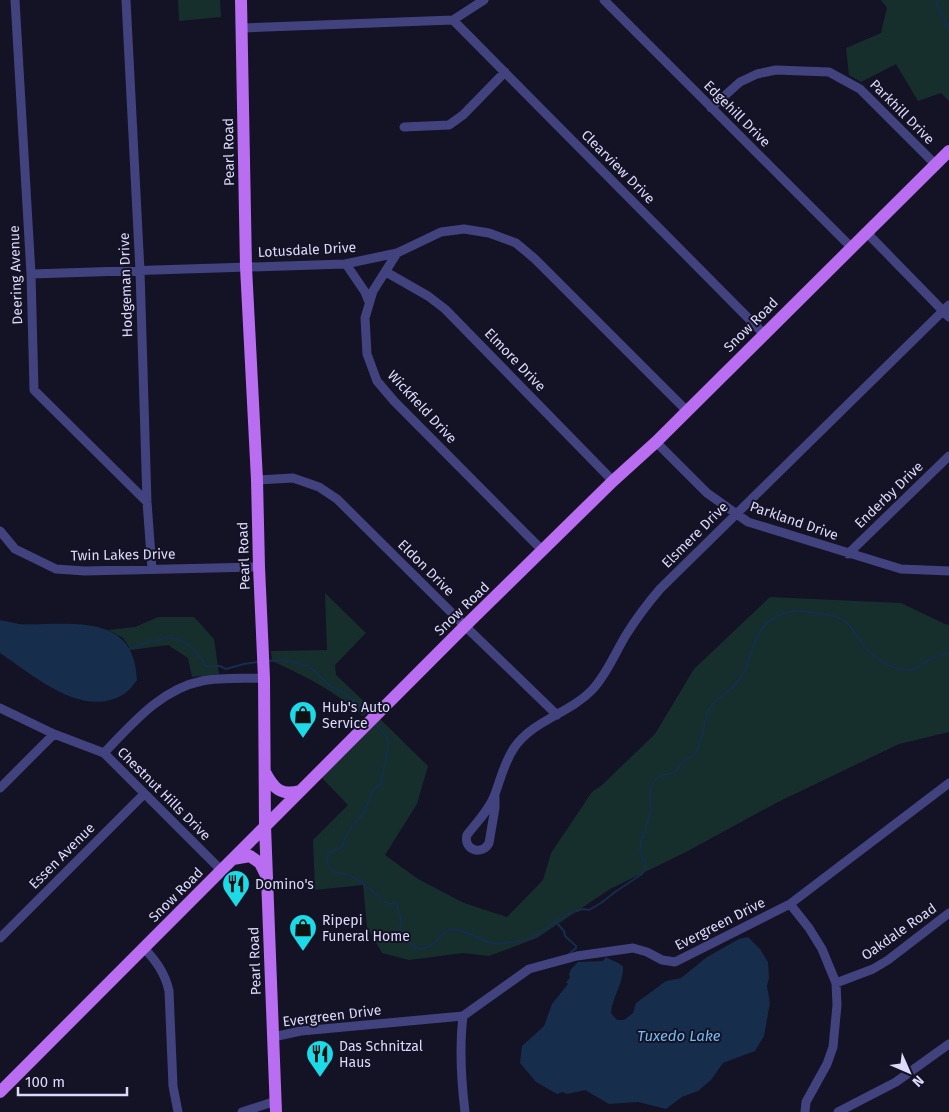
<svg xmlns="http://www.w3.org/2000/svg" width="949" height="1112" font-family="'Fira Sans',sans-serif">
<rect width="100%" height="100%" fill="#141225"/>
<path fill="#162f2d" d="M178 0H220L221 17 179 21Z
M881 0H949V101L941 93 918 101 896 64 861 82 849 75 846 48 881 33 887 8Z
M325 593 366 633 335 665 336 675 371 708 363 716C336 692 304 675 272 661L271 651 327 650Z
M770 597 901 603 945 624 949 625V732L899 744 778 802 686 852 610 889 537 938 489 956 463 953 409 960 382 953 367 927 363 885 315 890 313 840 348 805 321 777 379 718 428 766 417 804 385 855 418 879 464 903 507 917 543 880 551 853 592 792 602 785 655 734 694 669Z
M158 617H194L214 639 219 674 192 677 188 658 168 645 131 650 123 638 108 630 135 627Z"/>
<path fill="#162d4b" d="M0 620C6 621 13 623 19 624 67 626 135 610 137 680 134 684 129 691 124 694 83 720 33 675 0 653Z
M748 937 760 949 768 962 769 978 767 986 770 1003 764 1036 755 1051 723 1063 711 1080 698 1091 682 1097 666 1109 638 1102 609 1104 585 1090 567 1094 562 1092 557 1094 536 1082 520 1063 522 1046 544 1026 552 1004 568 984 566 982 570 978 569 975 571 969 578 962 603 961 606 957C612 961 618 962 623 966 624 983 612 997 611 1013L617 1020H624L633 1013 636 1003 666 981 681 978 707 957 739 939Z"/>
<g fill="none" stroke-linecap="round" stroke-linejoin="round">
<path stroke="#162d4b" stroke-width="2" d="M939 0 937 5 949 30
M128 649 146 643 151 640 154 641C158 641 161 638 165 638 183 636 199 651 205 666H220L226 669 244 664 258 662
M268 661 282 660 309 666 330 686 344 693 363 708 369 715
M375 723 387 737 388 747 381 784 374 789 363 814 357 820 346 835 342 847 327 854C326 859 328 868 333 871 337 874 344 873 349 875 363 881 375 894 387 904L396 903 401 918 400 930C410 945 420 957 436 941 441 936 443 933 449 929L460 930 493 944 514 942 532 938 567 914 583 909 589 910 601 903 615 892 642 874 645 869V862C633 850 648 827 650 812 652 802 647 793 653 783 658 775 664 775 672 773 678 771 679 765 683 762 687 759 691 759 695 754 703 742 703 727 707 714 712 700 725 695 735 685 759 659 745 621 793 611 800 610 808 612 815 613 826 615 839 615 847 623 853 629 858 638 863 644 874 659 893 671 911 670 918 669 925 662 931 659 937 657 943 655 949 653
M555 921 564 931 565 936 576 946V948L569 954"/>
<path stroke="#42427f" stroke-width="9" d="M15 0 31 274 34 390 147 502
M126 0 140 271 147 502 152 569
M604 0 852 248
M453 20 764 334
M243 28 453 20 484 0
M711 108 740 82 757 74 776 70 829 72 860 89 935 164
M404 127 449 125 463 115 505 72
M867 233 949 317
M397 253 373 291 365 318 367 354 377 381 394 401 543 551
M346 264 365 292 369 302
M386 272 428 296 445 309 613 481
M31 274 345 264 397 253 441 232 464 229 489 233 516 243 535 259 687 411
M656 442 707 493 748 522 901 569 949 571
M257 480 293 478 319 487 337 499 465 626 557 715
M0 531 15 549 56 569 85 571 259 567
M848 554 949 456
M0 708 54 734 104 753 221 870
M104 753C132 724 161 689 202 681 222 677 244 679 264 678
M0 788 54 734
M495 796V808L489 843C482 856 463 850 467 835 477 822 490 809 495 794 501 778 504 763 514 748 533 720 569 714 592 690 607 674 615 653 626 635 636 619 648 603 660 589L949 305
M790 904 809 928 822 949 836 983 837 1005 833 1047 827 1064 806 1102 805 1112
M0 938 144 794
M144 948C156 961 165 973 169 991L173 1086 178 1112
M836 983 873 969 888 960 949 913
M463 1016C459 1049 461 1079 465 1112
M273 1037 301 1031 463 1016 529 969 577 956 633 948 647 952 662 960 675 962 790 904 949 783
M242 1112 276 1101
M838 1112 896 1082 949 1044"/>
<path stroke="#b96df0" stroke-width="12" d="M241 0 246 267 257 480 259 567 264 678 265 826 276 1112
M265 772C274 789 281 796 300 791
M233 859 250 856 260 863 266 875
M0 1092 465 626 613 481 656 442 949 151"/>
</g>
<defs>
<symbol id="shop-pin" viewBox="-11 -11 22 30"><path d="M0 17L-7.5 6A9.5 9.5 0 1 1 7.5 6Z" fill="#1adbe7" stroke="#141225"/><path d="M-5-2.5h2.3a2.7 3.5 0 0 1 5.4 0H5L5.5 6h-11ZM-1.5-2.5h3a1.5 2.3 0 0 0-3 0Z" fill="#111"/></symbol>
<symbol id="restaurant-pin" viewBox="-11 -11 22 30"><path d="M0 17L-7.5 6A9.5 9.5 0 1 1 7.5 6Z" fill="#1adbe7" stroke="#141225"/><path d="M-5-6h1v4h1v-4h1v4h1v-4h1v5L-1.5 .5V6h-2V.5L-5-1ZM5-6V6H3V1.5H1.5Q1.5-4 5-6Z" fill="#111"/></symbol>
</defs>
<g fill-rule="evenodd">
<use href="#shop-pin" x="287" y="699" width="32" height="43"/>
<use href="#restaurant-pin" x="220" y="868" width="32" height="43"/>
<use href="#shop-pin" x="287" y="912" width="32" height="43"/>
<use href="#restaurant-pin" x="304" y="1038" width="32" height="43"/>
</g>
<g text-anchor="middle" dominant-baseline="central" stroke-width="4" stroke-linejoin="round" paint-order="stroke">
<g font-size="14" fill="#dcdafb" stroke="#141225">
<text transform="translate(902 112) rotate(45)">Parkhill Drive</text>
<text transform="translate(737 114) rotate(45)">Edgehill Drive</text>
<text transform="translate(229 152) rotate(-91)">Pearl Road</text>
<text transform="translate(618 167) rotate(45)">Clearview Drive</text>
<text transform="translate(307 250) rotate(-3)">Lotusdale Drive</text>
<text transform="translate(16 275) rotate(-92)">Deering Avenue</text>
<text transform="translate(126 285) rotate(-92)">Hodgeman Drive</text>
<text transform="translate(751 325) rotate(-45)">Snow Road</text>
<text transform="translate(515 360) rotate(46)">Elmore Drive</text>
<text transform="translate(422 407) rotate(47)">Wickfield Drive</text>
<text transform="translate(889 495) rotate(-44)">Enderby Drive</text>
<text transform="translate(794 521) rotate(19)">Parkland Drive</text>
<text transform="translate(695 535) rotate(-45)">Elsmere Drive</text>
<text transform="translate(123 555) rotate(-1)">Twin Lakes Drive</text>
<text transform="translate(244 556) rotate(-92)">Pearl Road</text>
<text transform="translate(426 568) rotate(45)">Eldon Drive</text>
<text transform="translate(462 609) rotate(-44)">Snow Road</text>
<text transform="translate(164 794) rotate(45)">Chestnut Hills Drive</text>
<text transform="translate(62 856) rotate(-45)">Essen Avenue</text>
<text transform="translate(176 895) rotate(-45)">Snow Road</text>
<text transform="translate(720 924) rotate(-27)">Evergreen Drive</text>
<text transform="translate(899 932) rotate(-35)">Oakdale Road</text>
<text transform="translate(255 961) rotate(-92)">Pearl Road</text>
<text transform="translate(332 1016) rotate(-7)">Evergreen Drive</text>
</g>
<g font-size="14" fill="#dcdafb" stroke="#141225" text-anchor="start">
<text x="322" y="707">Hub's Auto<tspan x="322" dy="16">Service</tspan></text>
<text x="255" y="884">Domino's</text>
<text x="322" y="920">Ripepi<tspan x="322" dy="16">Funeral Home</tspan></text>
<text x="339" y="1046">Das Schnitzal<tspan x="339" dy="16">Haus</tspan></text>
</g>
<g font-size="15" font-style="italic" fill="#73bcf0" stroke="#141225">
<text x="679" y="1036">Tuxedo Lake</text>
</g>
</g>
<g transform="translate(909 1072) rotate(135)" stroke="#141225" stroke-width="4" paint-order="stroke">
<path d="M0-4L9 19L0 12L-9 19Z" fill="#dcdafb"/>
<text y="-8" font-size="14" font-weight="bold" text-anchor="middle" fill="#dcdafb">N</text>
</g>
<path d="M18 1087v8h109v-8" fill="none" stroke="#dcdafb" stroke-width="2.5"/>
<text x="25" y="1087" font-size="15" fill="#dcdafb" stroke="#141225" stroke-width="4" paint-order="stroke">100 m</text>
</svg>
